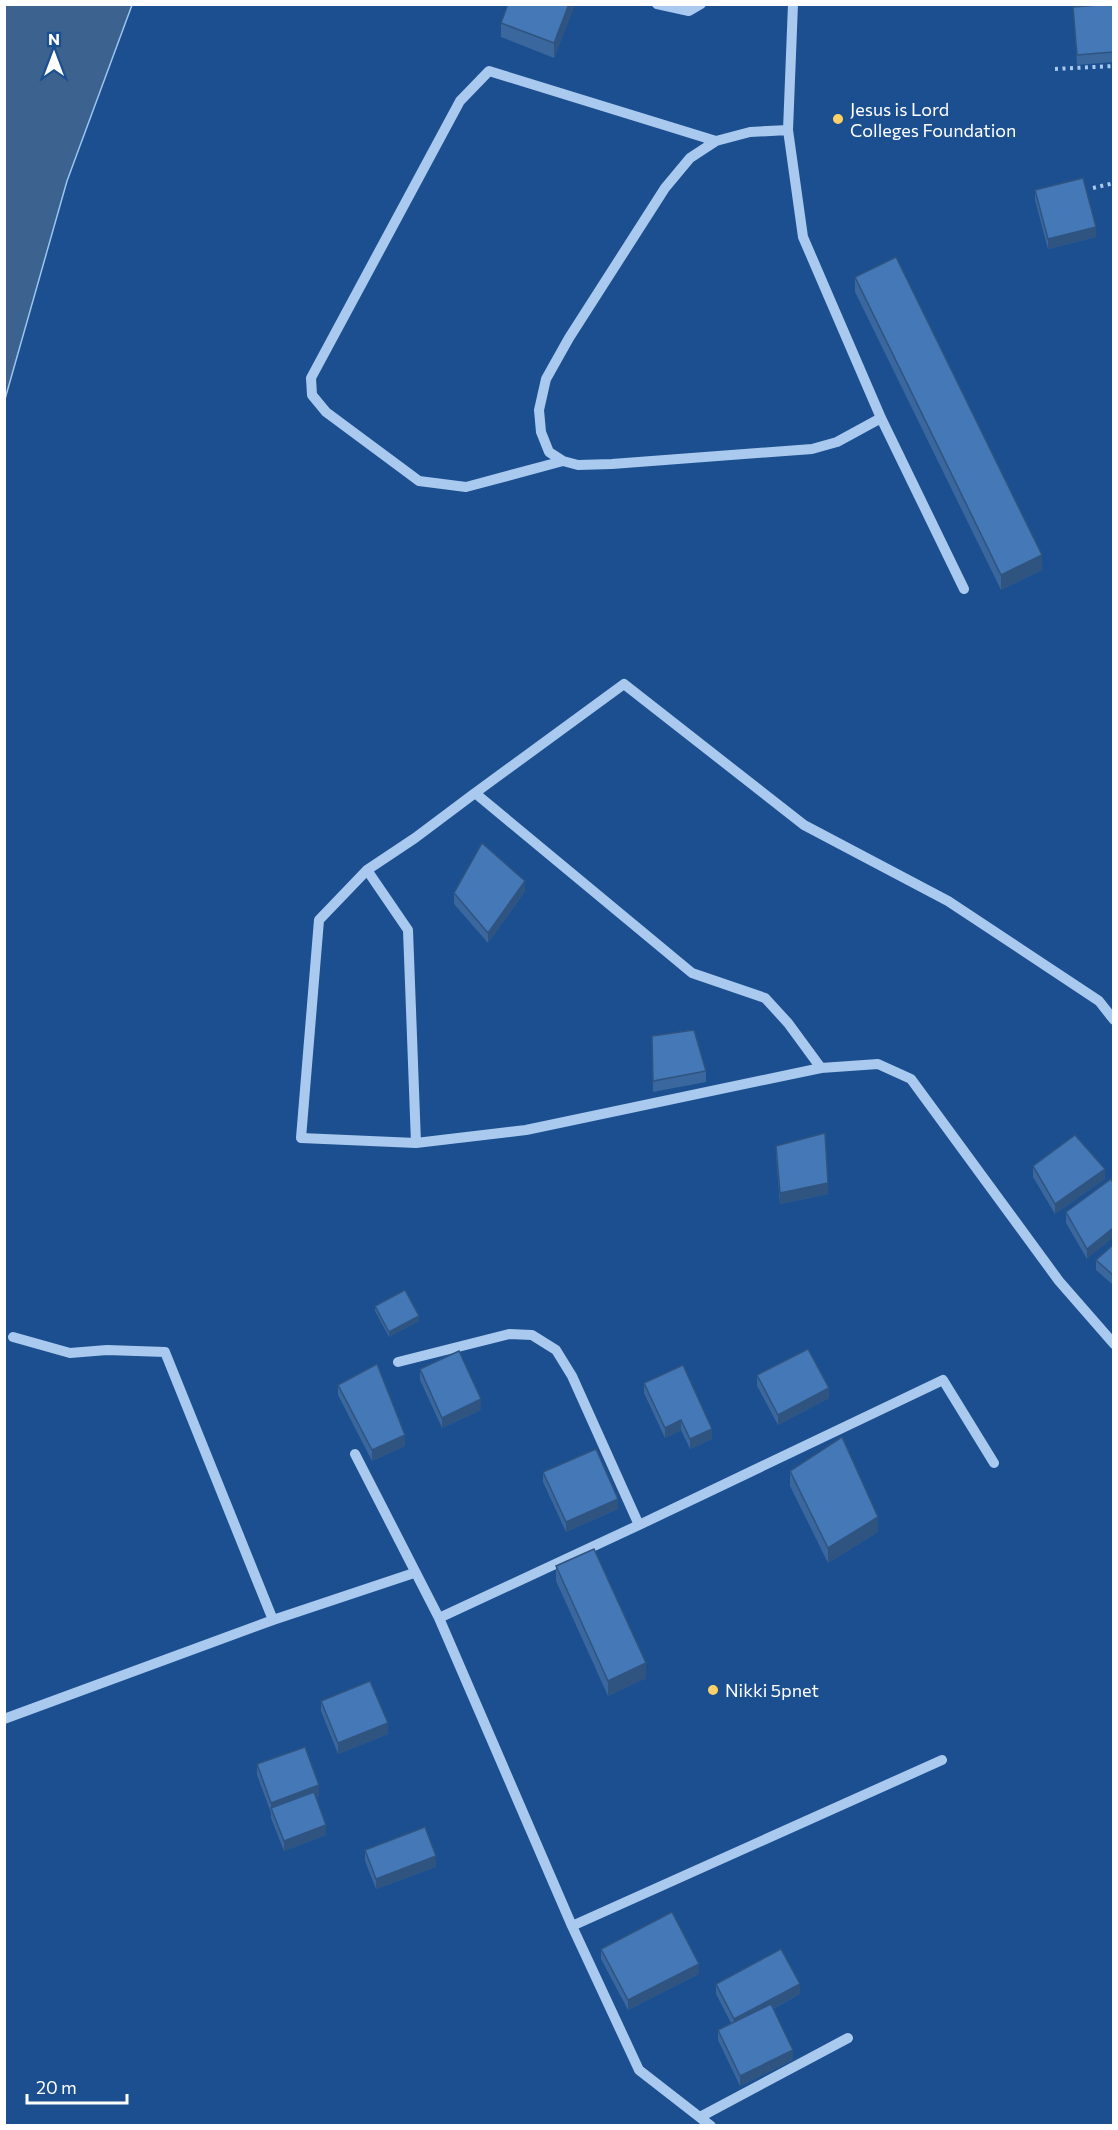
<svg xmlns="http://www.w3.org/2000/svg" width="1118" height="2130" font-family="Commissioner,sans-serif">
<rect width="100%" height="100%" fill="#1b4f8f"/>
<path fill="#3c6290" stroke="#9cc4f0" stroke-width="1.5" d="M5 4 132 5 67 181 5 399Z"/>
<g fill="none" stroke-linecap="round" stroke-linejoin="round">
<path stroke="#a9c9ee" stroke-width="4" stroke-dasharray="3 4.5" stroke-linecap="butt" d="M1055 69 1114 66
M1093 188 1114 183"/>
<path stroke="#a9c9ee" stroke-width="10" d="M657 4 689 11 701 4
M793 4 788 130 803 237 881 418 964 589
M788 130 750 132 716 141 690 158 665 188 569 338 546 379 539 410 541 432 549 452 563 461 578 465 612 464 812 449 837 442 881 418
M563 461 466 487 419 481 326 412 312 395 311 378 460 101 489 71 716 141
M475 793 415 838 367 870 319 920 301 1138 416 1143 526 1130 821 1068 878 1064 911 1079 1059 1281 1114 1344
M367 870 408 930 416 1143
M821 1068 788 1023 765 998 692 973 475 793 624 684 804 825 948 901 1099 1001 1114 1020
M13 1337 70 1353 107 1350 165 1352 273 1620
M398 1362 509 1334 532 1335 556 1350 572 1376 639 1525
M355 1454 439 1618
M4 1719 273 1620 414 1573
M572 1926 942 1760
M700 2117 848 2038
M711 2126 639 2070 572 1926 439 1618 639 1525 943 1380 994 1463"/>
</g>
<path fill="#3a679d" d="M575 4 554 58 501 37V23Z
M1007 4H1019L1008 6Z
M1113 4V62L1077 65 1073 7Z
M1035 190 1096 237 1048 249 1035 200Z
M855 277 1042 570 1001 590 855 292Z
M525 891 488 943 454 904V893Z
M652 1036 706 1071V1082L653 1092Z
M776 1146 828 1194 780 1204 776 1157Z
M1033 1166 1105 1179 1055 1214 1033 1177Z
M1111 1179 1087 1259 1066 1223V1212Z
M1113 1245V1285L1096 1270V1260Z
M375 1306 419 1321 389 1337 375 1311Z
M420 1369 481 1410 442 1428 420 1380Z
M757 1375 829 1398 778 1425 757 1386Z
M644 1383 712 1439 690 1449 681 1430 665 1438 644 1393Z
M338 1385 405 1446 372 1461 338 1395Z
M790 1471 878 1532 828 1563 790 1486Z
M543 1472 618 1509 566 1532 543 1482Z
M556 1566 646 1678 608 1696 556 1581Z
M321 1701 388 1734 338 1754 321 1711Z
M257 1764 319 1796 316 1797 326 1835 284 1851 271 1818V1813L257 1775Z
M365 1850 436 1867 376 1889 365 1861Z
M601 1949 699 1974 628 2010 601 1959Z
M716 1984 800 1994 773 2009 793 2060 740 2086 718 2040V2030L731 2023 716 1994Z"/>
<path fill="#305480" d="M569 4H575L554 58V43Z
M1096 227V237L1048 249V239Z
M1042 555V570L1001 590V575Z
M525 881V891L488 943V933Z
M1105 1169V1179L1055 1214V1204Z
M828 1183V1194L780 1204V1193Z
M1113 1228V1238L1087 1259V1249Z
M419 1316V1321L389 1337V1332Z
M829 1388V1398L778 1425V1415Z
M481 1399V1410L442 1428V1418Z
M681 1420V1430L665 1438V1428Z
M712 1429V1439L690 1449V1439Z
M405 1435V1446L372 1461V1450Z
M618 1499V1509L566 1532V1522Z
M878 1517V1532L828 1563V1548Z
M646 1663V1678L608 1696V1681Z
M388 1723V1734L338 1754V1743Z
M319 1785V1796L273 1812 271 1808V1803Z
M326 1825V1835L284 1851V1841Z
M436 1856V1867L376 1889V1879Z
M699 1964V1974L628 2010V2000Z
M800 1984V1994L734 2029V2019Z
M793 2050V2060L740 2086V2076Z"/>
<path fill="#4478b7" stroke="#305480" stroke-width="1.5" d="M508 4H569L554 43 501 23Z
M1113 4V52L1077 55 1073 7Z
M1083 178 1096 227 1048 239 1035 190Z
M896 257 1042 555 1001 575 855 277Z
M482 843 525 881 488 933 454 893Z
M694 1030 706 1071 653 1081 652 1036Z
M825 1133 828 1183 780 1193 776 1146Z
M1075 1135 1105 1169 1055 1204 1033 1166Z
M1111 1179 1113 1183V1228L1087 1249 1066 1212Z
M1113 1245V1275L1096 1260Z
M405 1290 419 1316 389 1332 375 1306Z
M808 1349 829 1388 778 1415 757 1375Z
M459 1351 481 1399 442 1418 420 1369Z
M377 1364 405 1435 372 1450 338 1385Z
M683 1365 712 1429 690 1439 681 1420 665 1428 644 1383Z
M842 1437 878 1517 828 1548 790 1471Z
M596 1449 618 1499 566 1522 543 1472Z
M594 1549 646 1663 608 1681 556 1566Z
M370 1681 388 1723 338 1743 321 1701Z
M305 1747 319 1785 271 1803 257 1764Z
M314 1792 326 1825 284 1841 271 1808Z
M425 1827 436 1856 376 1879 365 1850Z
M672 1912 699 1964 628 2000 601 1949Z
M781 1949 800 1984 734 2019 716 1984Z
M771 2004 793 2050 740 2076 718 2030Z"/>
<g fill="#ffd166" stroke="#1b4f8f" stroke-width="2">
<circle cx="838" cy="119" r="6"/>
<circle cx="713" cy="1690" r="6"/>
</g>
<g text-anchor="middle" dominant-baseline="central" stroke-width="4.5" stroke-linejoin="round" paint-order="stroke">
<g font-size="18" fill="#fff" stroke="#1b4f8f" text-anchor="start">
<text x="850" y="109">Jesus is Lord<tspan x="850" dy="21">Colleges Foundation</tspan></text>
<text x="725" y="1690">Nikki 5pnet</text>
</g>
</g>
<rect width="1118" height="2130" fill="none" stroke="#ffffff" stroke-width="12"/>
<g transform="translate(54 54)" stroke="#1b4f8f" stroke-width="4.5" paint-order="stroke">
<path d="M0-4.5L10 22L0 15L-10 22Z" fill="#ffffff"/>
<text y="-9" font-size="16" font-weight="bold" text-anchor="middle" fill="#ffffff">N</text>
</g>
<path d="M27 2094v9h100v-9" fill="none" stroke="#ffffff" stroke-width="3"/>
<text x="36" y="2094" font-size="18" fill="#ffffff" stroke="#1b4f8f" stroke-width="4.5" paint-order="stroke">20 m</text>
</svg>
